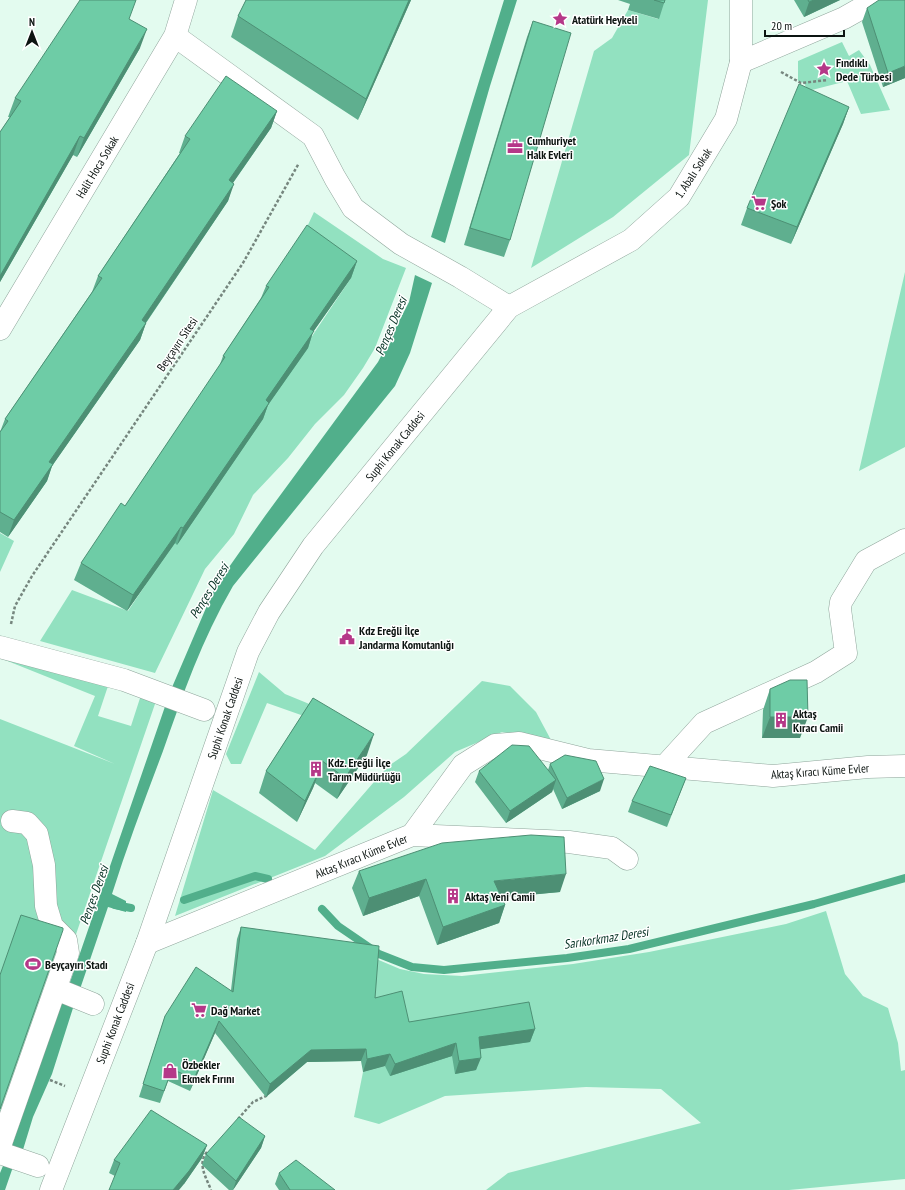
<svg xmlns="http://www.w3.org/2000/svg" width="905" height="1190" font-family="'PT Sans Narrow',sans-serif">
<rect width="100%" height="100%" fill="#e3fbef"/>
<path fill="#92e1c0" d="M664 0H708L689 155 613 217 531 268 594 51 612 38 628 10 658 19Z
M842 42 849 56 859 50 870 65 890 110 861 114 847 81 808 91 804 83 798 81V61Z
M314 212 383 259 406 268 375 348 363 368 344 395 315 424 288 458 253 495 234 534 205 569 155 673 40 641 72 590 128 611 351 278 300 242Z
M905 272V447L859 471Z
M0 533 14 541 0 572Z
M0 658 108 686 98 716 131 726 141 695 156 701 0 1156V719L115 764 74 746 95 696Z
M259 672 285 694 324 710 318 721 267 703 241 764H231L226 754Z
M482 681 510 686 536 712 551 740 502 732 455 752 404 797 325 856 175 916 213 790 315 850 387 767 406 754Z
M826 911 845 974 863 996 888 1008 898 1043 901 1071 905 1070V1179L789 1190H486L508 1173 701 1123 661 1089 586 1087 445 1096 379 1124 354 1117 363 1072 385 1066 359 1012 374 958 400 969 424 974 462 976 573 964 649 952 786 924Z"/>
<path fill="#51af8b" d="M504 0H517L490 86 445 243 431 237Z
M415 275 432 283 410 353 395 386 233 586C202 639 183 694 163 751 145 799 127 846 112 894L126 901V912L108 907 79 992 68 988 170 692 215 587 265 516 378 362 409 302Z
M62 1002 73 1008 52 1074 33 1117 22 1153 11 1148Z
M5 1161 14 1164 5 1190H0V1173Z"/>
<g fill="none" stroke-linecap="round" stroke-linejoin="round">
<path stroke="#51af8b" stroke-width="8" d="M184 900 255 876 268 879
M115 905 131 908
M322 909 338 926 379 954 412 967 444 970 567 958 629 949 814 904 905 878"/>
<defs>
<path id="street" d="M175 36 313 136 335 178 353 208 401 244 460 277 509 307
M741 62 844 18 876 0
M0 329 175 36 186 0
M0 647 124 680 204 710
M664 767 704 723 816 672 846 653 840 609 841 602 866 561 905 540
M412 835 569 842 612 848 627 859
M147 943 412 835 463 765 495 745 519 743 588 760 773 776 868 767 905 766
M56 989 93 1004
M0 1146 68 953 66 940 52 926 46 906 44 865 37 834 27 823 12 821
M0 1153 38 1166"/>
<path id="secondary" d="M51 1190 147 943 248 652 269 612 313 546 509 307 631 240 679 197 726 119 741 62V0"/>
</defs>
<use href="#street" stroke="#8fa59b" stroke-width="23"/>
<use href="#secondary" stroke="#8fa59b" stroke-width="23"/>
<path stroke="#76867e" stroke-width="2.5" stroke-dasharray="3 2" stroke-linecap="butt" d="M781 72 801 83 828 80
M11 624 15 606 32 576 243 263 299 163
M50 1080 65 1086
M238 1119 253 1102 268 1095
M207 1152C197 1164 206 1177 211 1190"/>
<use href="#street" stroke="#fff" stroke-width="22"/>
<use href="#secondary" stroke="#fff" stroke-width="22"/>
</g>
<path fill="#5faf8f" d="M246 0H411L358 120 231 37 238 16Z
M618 0H665L659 19 628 10 630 4Z
M794 0H840L804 17Z
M867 8 905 78 883 87 862 22Z
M129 19 140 48 77 157 73 155 0 282V132L10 117H8L15 98Z
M533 21 510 240 504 257 464 245 527 37Z
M849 107 843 124 791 244 741 225 747 208Z
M277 111 271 128 233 183 228 201 146 323 140 340 52 466 47 481 8 537 0 532V432L5 419 92 292 98 276 180 153H179L185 136Z
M357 261 351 278 313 332 308 348 268 405 263 419 177 545 175 543 127 611 74 580 81 563 125 506 219 367 223 356 261 298 266 286Z
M770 689 800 738H762L763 710Z
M313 698 367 755 337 799 315 783 313 788 297 822 259 793 266 771Z
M550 764 600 791 562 809 553 789 552 792 506 823 475 782 479 771 548 770Z
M686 778 667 827 628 812 632 801Z
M359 871 560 892 501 897 505 905 499 923 437 945 419 896 363 916 352 888Z
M241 927 375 998 409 1022 535 1029 530 1042 480 1049 476 1070 455 1074 452 1056 390 1076 385 1066 363 1072 361 1061 307 1062 266 1097 215 1033 190 1091 168 1081 160 1103 139 1097 165 1016 231 990 237 939Z
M265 1136 261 1148 233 1190H229L202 1165 206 1154Z
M207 1145 202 1158 184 1184 115 1176 109 1173 114 1160Z
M279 1173 335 1190H279L275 1184Z"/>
<path fill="#4d8f74" d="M409 0H411L358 120 366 99Z
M814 0H840L804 17 809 2Z
M147 29 140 48 77 157 84 138Z
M905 66V78L883 87 888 73Z
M849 107 843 124 791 244 797 227Z
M277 111 271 128 223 197 229 180Z
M80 136 73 155 0 282V276Z
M234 184 228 201 136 337 142 320Z
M357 261 351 278 313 332 308 348 268 405 263 419 177 545 183 528 266 400 310 329Z
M146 323 140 340 52 466 47 481 8 537 14 520 49 462Z
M181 527 175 543 127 611 133 595Z
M770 717H808L800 738H762Z
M374 734 367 755 337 799 345 778Z
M321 767 313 788 297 822 305 801Z
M604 779 600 791 562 809 567 798Z
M556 780 552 792 506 823 510 811Z
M566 874 560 892 488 899 494 881Z
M426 879 419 896 363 916 369 898Z
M505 905 499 923 437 945 443 927Z
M219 1021 215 1033 190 1091 194 1079Z
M535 1029 530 1042 475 1050 479 1037Z
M456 1043 452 1056 390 1076 395 1064Z
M366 1049 361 1061 307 1062 266 1097 270 1084 311 1050Z
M390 1054 385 1066 363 1072 367 1059Z
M481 1058 476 1070 455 1074 459 1061Z
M265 1136 261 1148 233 1190 236 1181Z
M207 1145 202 1158 184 1184 179 1190H173Z"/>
<path fill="#6ecca6" stroke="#4d8f74" d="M80 0H136L129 19 147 29 84 138 80 136 0 276V132L21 101 15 98Z
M246 0H409L366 99 238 16Z
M654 0H665L664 3Z
M808 0H814L809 2Z
M879 0H905V66L888 73 867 8Z
M533 21 571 33 510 240 470 228Z
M226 76 277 111 229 180 234 184 142 320 146 323 49 462 53 464 14 520 0 512V432L8 421 5 419 102 278 98 276 190 139 185 136Z
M799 84 849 107 797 227 747 208Z
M307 225 357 261 310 329 314 331 266 400 269 403 183 528 181 527 133 595 81 563 121 503 125 506 225 357 223 356 269 287 266 286Z
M790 680H807L808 717H770V689Z
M313 698 374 734 345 778 321 760V767L305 801 266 771Z
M512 745 529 746 556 780 510 811 479 771Z
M565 755 596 761 604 779 567 798 550 764Z
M650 766 686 778 671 815 632 801Z
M531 835 564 837 566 874 494 881 505 905 443 927 426 879 369 898 359 871 442 843Z
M21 915 63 928V930L0 1109V975Z
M241 927 379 946 375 998 402 991 409 1022 529 1002 535 1029 479 1037 481 1058 459 1061 456 1043 395 1064 390 1054 367 1059 366 1049 311 1050 270 1084 219 1021 194 1079 172 1069 164 1091 143 1084 165 1016 196 967 233 992Z
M151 1110 207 1145 189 1171 173 1190H109L120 1163 114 1160Z
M239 1117 265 1136 236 1181 206 1154Z
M296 1160 335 1190H290L279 1173Z"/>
<defs>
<symbol id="sight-bare" viewBox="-9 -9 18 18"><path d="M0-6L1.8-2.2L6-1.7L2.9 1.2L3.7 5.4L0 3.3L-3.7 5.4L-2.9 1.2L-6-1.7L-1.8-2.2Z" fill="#b53888" stroke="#fff" stroke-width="2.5" paint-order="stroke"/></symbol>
<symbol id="office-bare" viewBox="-9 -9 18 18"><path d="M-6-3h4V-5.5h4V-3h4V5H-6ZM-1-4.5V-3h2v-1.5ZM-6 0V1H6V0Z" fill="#b53888" stroke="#fff" stroke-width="2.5" paint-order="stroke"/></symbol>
<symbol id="supermarket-bare" viewBox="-9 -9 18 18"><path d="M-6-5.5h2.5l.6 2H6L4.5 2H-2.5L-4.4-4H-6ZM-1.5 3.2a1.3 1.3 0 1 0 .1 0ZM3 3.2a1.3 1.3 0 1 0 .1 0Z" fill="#b53888" stroke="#fff" stroke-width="2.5" paint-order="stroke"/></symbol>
<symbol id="civic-bare" viewBox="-9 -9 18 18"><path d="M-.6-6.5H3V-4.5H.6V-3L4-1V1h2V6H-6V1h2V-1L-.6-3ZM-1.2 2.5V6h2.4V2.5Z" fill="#b53888" stroke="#fff" stroke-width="2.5" paint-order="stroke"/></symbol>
<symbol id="building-bare" viewBox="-9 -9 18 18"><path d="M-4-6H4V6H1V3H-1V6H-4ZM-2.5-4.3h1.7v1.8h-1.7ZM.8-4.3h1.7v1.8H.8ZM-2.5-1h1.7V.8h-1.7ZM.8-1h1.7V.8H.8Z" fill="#b53888" stroke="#fff" stroke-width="2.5" paint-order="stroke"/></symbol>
<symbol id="stadium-bare" viewBox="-9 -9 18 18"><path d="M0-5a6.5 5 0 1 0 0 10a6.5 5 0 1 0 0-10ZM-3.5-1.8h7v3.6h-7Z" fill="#b53888" stroke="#fff" stroke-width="2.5" paint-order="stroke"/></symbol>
<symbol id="shop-bare" viewBox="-9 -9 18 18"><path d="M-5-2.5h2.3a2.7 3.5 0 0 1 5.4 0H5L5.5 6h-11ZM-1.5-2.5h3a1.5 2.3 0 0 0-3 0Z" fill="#b53888" stroke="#fff" stroke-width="2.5" paint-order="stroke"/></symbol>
</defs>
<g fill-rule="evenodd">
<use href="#sight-bare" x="549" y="8" width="22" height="22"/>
<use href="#sight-bare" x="813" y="58" width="22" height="22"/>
<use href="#office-bare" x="504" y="136" width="22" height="22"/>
<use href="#supermarket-bare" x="748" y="192" width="22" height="22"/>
<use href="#civic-bare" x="336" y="626" width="22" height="22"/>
<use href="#building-bare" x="770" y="709" width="22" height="22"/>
<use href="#building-bare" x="305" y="758" width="22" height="22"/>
<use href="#building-bare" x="442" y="885" width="22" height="22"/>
<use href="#stadium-bare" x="22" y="953" width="22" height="22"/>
<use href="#supermarket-bare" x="188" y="999" width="22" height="22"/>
<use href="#shop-bare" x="159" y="1060" width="22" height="22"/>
</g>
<g text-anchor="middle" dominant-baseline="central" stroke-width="3" stroke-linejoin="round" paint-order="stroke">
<g font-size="12" font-weight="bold" fill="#0c1411" stroke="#fff" text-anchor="start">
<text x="572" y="19">Atatürk Heykeli</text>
<text x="836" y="62">Fındıklı<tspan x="836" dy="14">Dede Türbesi</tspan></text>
<text x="527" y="140">Cumhuriyet<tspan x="527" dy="14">Halk Evleri</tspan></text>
<text x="771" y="203">Şok</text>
<text x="359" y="630">Kdz Ereğli İlçe<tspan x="359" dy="14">Jandarma Komutanlığı</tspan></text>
<text x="793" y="713">Aktaş<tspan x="793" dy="14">Kıracı Camii</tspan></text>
<text x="328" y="762">Kdz. Ereğli İlçe<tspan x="328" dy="14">Tarım Müdürlüğü</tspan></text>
<text x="465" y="896">Aktaş Yeni Camii</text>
<text x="45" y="964">Beyçayırı Stadı</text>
<text x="211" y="1010">Dağ Market</text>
<text x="182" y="1064">Özbekler<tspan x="182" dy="14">Ekmek Fırını</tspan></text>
</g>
<g font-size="12" fill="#0c1411" stroke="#fff">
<text transform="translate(97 167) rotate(-59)">Halit Hoca Sokak</text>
<text transform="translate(693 173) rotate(-57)">1. Abalı Sokak</text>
<text transform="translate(177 344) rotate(-56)">Beyçayırı Sitesi</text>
<text transform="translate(395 446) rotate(-51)">Suphi Konak Caddesi</text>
<text transform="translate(225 718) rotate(-71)">Suphi Konak Caddesi</text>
<text transform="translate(820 771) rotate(-4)">Aktaş Kıracı Küme Evler</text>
<text transform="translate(361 856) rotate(-22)">Aktaş Kıracı Küme Evler</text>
<text transform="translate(115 1023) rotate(-69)">Suphi Konak Caddesi</text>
</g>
<g font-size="13" font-style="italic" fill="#063224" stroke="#fff">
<text transform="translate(391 326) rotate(-67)">Pençes Deresi</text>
<text transform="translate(209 591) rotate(-58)">Pençes Deresi</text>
<text transform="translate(94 895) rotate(-70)">Pençes Deresi</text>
<text transform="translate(606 938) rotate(-9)">Sarıkorkmaz Deresi</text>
</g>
</g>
<g transform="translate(32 32)" stroke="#ffffff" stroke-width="3" paint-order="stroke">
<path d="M0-3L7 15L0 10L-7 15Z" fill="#0c1411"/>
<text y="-6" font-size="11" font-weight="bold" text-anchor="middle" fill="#0c1411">N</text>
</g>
<path d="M765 30v6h79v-6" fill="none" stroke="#0c1411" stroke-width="2"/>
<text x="771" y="30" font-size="12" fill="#0c1411" stroke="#ffffff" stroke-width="3" paint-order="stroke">20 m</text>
</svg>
